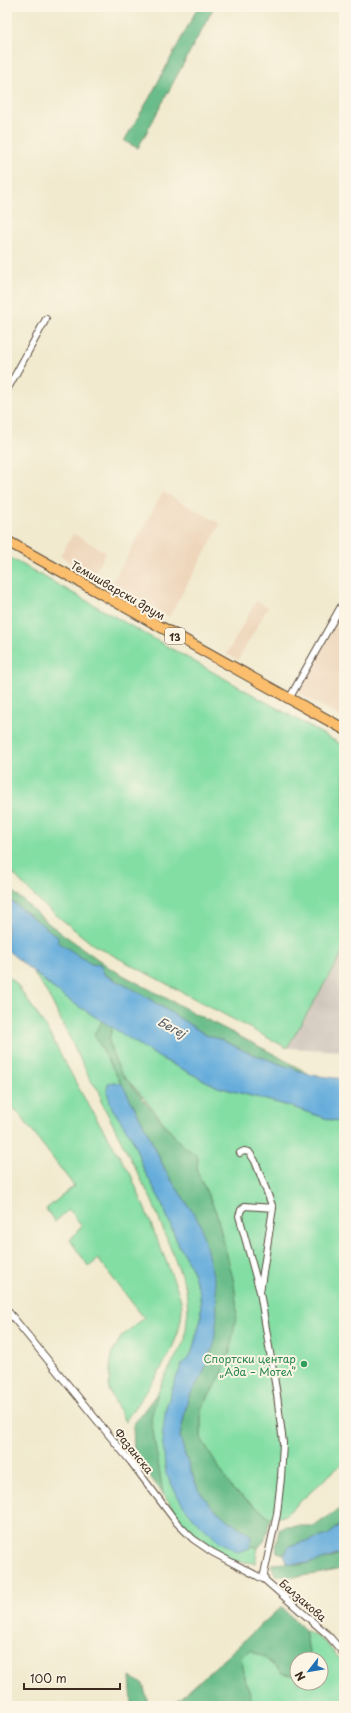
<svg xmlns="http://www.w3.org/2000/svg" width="351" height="1713" font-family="'Playpen Sans',sans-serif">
<rect width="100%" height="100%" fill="#fcf5e5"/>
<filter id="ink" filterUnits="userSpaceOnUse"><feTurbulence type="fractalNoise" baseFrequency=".025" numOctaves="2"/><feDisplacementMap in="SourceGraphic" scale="8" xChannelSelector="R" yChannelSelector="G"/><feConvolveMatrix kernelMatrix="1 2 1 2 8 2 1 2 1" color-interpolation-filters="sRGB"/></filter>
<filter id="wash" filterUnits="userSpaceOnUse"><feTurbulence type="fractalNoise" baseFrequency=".012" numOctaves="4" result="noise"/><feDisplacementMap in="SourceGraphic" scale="16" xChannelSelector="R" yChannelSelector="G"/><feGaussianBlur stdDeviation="0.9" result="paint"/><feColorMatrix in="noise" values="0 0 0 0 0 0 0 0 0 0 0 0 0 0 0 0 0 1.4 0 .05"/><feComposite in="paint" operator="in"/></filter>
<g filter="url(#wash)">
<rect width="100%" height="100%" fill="#f1eacf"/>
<path fill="#eed6bb" d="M163 492 221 524 169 617 111 585Z
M73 534 106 552 94 575 60 556Z
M256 601 268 607 238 660 227 654Z
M344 609V719L298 693Z"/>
<path fill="#ccc2b9" d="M344 950V1051L287 1048Z"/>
<path fill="#83dea4" stroke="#5f8461" d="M7 556 344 746V950L287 1048 92 944 39 901 7 867Z
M33 972 64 997 102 1021 94 1034 122 1084 113 1082 112 1108 132 1138 144 1170 161 1201 179 1246 191 1267 200 1293 201 1318 197 1333 191 1355 183 1363 166 1407 250 1548V1545L258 1548 255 1563 233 1561 187 1529 163 1494 151 1419 154 1401 163 1380 185 1340 188 1310 186 1288 152 1201 101 1101 100 1092 91 1081 50 998Z
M7 975 15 982 46 1027 83 1096 131 1175 177 1288C179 1294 182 1302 182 1309 180 1352 147 1387 125 1422L109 1390 111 1354 122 1336 144 1318 98 1259 89 1267 70 1240 82 1226 69 1209 55 1222 46 1209 74 1186 16 1110 7 1105Z
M112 1027 160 1058 218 1087 289 1106 331 1120 344 1122V1462L284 1516 271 1518 232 1489 201 1438V1409L223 1372 237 1312 234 1283 216 1212 197 1171 198 1156 183 1147 144 1098 121 1073 112 1053 109 1040Z
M305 1630 325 1642 344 1664V1706H254L246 1682 241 1657 251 1650 265 1658 283 1674 295 1675 297 1673V1683H321V1659H307L309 1651Z"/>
<path fill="#6abd8a" stroke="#527454" d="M198 7H214L138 148 124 141 150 97Z
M7 886 49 924 110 968 190 1011 272 1053 311 1075 247 1052 222 1040 206 1035 140 993 105 975 100 965 91 964 57 942V937L7 898Z
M102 1021 112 1027 109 1040 112 1053 121 1073 181 1144 198 1156 197 1171 216 1212 234 1283 237 1312 230 1351 223 1372 201 1409V1438L232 1489 271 1518 264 1541 258 1548 250 1545 251 1536 246 1531 230 1522 210 1505 198 1489 185 1455 180 1436 188 1398 203 1374 200 1223 166 1172 146 1129 94 1034Z
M158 1392 151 1419 163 1494 141 1464 134 1450 133 1425Z
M344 1506V1522L328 1535 289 1546 284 1554 277 1552 276 1545 279 1530 287 1526H314Z
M344 1552V1568C322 1574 298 1578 275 1576L271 1564 286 1563 299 1565 332 1558Z
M281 1607 305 1630 309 1652 307 1659H297V1673L295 1675 283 1674 265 1658 251 1650 241 1657 246 1682 254 1706H172Z
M130 1677 143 1684 149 1706H131L132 1703Z"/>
<path fill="#66addc" stroke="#506c7d" d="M7 898 58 937V942L91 964 100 965 105 975 140 993 206 1035 222 1040 247 1052 311 1075 344 1079V1122L331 1120 289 1106 218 1087 160 1058 64 997 7 950Z
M113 1082 122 1084 146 1129 166 1172 200 1223 216 1287 217 1315 214 1345 203 1374 188 1398 180 1436 185 1455 198 1489 210 1505 230 1522 246 1531 251 1536 250 1548 238 1552 217 1540 195 1520 182 1504 166 1474 162 1437 166 1407 176 1378 183 1363 191 1355 197 1333 201 1318 200 1293 191 1267 179 1246 161 1201 144 1170 132 1138 112 1108 107 1092 108 1083Z
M344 1522V1552C326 1560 306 1566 286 1563L284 1555 289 1546 328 1535Z"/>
</g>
<g filter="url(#ink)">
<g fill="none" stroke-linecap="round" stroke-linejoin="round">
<defs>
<path id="street" d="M7 390 46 319
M289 699 344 601
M240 1153 244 1151 249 1152 255 1161 273 1208
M260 1292 273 1208 245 1206 241 1210 239 1216 260 1292 277 1395 283 1443 281 1478 277 1514 264 1574 265 1580
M7 1310 131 1462 177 1523 193 1539 212 1552 265 1580 328 1635 344 1654"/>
<path id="primary" d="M7 541 344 729"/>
</defs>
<use href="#street" stroke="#564739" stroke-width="8"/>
<use href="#primary" stroke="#564739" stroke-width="12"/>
<use href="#street" stroke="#fff" stroke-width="6"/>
<use href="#primary" stroke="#fabe6d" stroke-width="10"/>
</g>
</g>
<circle fill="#2e9e5b" stroke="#fcf5e5" stroke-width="1.5" cx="304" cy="1364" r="4"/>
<g text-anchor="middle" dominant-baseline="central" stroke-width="4" stroke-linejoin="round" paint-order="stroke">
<rect fill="#fcf5e5" stroke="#75675a" stroke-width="1" x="165" y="628" width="20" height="16" rx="3"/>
<g font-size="10" font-weight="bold" fill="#3b2a1e">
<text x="175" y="636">13</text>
</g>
<g font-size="11" fill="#3b2a1e" stroke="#fcf5e5">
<text transform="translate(118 590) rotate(30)">Темишварски друм</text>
<text transform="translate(134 1451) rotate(51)">Фазанска</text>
<text transform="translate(303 1600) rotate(41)">Балзакова</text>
</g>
<g font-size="11" fill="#27864d" stroke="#fcf5e5" text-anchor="end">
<text x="296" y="1358">Спортски центар<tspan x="296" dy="13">„Ада – Мотел”</tspan></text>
</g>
<g font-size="12" font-style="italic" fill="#4a5860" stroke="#fcf5e5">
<text transform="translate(172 1027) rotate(29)">Бегеј</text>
</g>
</g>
<rect width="351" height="1713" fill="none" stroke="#fcf5e5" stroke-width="24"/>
<g transform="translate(309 1671) rotate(239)"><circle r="19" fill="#fcf5e5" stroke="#afa495"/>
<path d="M0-3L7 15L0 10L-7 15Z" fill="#1f6fb2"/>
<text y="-6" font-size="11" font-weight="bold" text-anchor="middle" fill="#3b2a1e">N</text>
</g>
<path d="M24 1683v6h96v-6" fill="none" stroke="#3b2a1e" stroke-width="2"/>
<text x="30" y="1683" font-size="12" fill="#3b2a1e" stroke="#fcf5e5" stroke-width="3" paint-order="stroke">100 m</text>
</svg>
